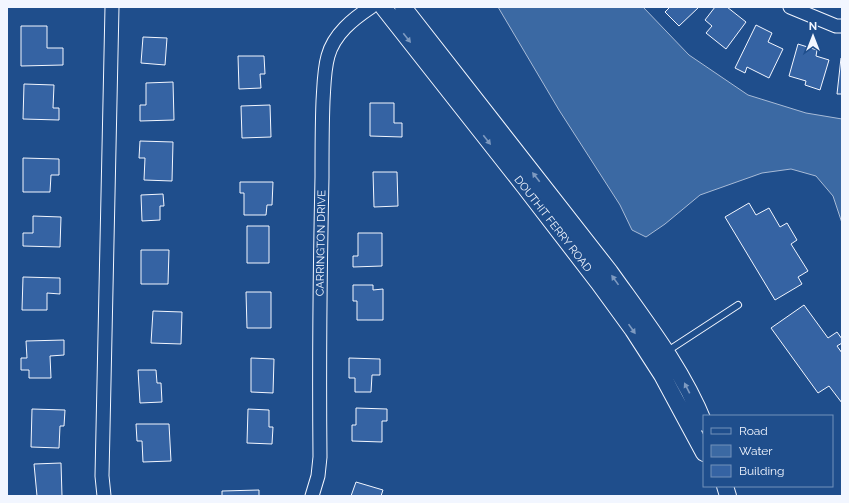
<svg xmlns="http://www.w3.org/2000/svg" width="849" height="503" font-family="Raleway,sans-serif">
<rect width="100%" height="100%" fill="#1f4e8c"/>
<path fill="#3b69a3" stroke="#a8bbd7" d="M498 7H643L689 55 748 95 806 113 842 119V223L833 196 816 176 791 169 762 173 700 195 665 224 646 237 632 230 620 205 559 110Z"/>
<path fill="#3563a3" stroke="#f2f6ff" d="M670 7H699L679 26 665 12Z
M715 7H727L746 22 726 49 706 33 712 26 705 20Z
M756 25 772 33 768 42 783 49 769 78 747 67 745 73 735 68Z
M21 26H47V48H63V65L21 66Z
M143 37 167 38 165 65 141 63Z
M798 44 817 50 816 56 829 60 820 90 805 85 806 81 789 76Z
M238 56H264L265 74H260L261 88 239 89Z
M841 58H842V94H837Z
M173 82 174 120 140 121V105H146V83Z
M24 84 54 85 53 108H59V120L23 119Z
M370 103H394V123H402V137L370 136Z
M270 105 271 137 242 138 241 106Z
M140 141 173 142 172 181 144 180 145 158H139Z
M23 158 59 159V175H51L50 192H23Z
M373 172H397L398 206 374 207Z
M240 182H273L272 205H267L266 215H244V193H240Z
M163 194 164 206H160V220L142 221 141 195Z
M749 203 756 215 769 208 780 227 787 223 797 240 791 244 808 271 798 277 802 284 775 300 725 217Z
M33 216 61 217 60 247 23 246V233H33Z
M247 226H269V263H247Z
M358 233H382V266L353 267V256H358Z
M141 250H169L168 284H141Z
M23 277 60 278V294L47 293V310H22Z
M353 285H373V290L383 289V320H357V301H353Z
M246 292H271V328H247Z
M804 305 828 338 837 332 842 339V343L837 346 842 353V403L829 386 818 393 771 328Z
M153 311 182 312 181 344 151 343Z
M64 340V355L50 356 51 378H29V370H21V358H27L26 341Z
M251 358 274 359 273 393 251 392Z
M349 358 380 359V375H372L371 392H355V378H349Z
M138 370H156L157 383H161L162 402 140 403Z
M356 408 387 409V421H382V442L352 441V425H356Z
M32 409 65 410 64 426H60L59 448 31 447Z
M248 409 269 410V427H273L272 444 247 443Z
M136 424H169L171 461 143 462 142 441H137Z
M61 463 62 496H37L34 464Z
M356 482 383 490 381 496H351Z
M259 490V496H222V491Z"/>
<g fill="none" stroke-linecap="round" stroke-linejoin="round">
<defs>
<path id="service" d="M666 352 738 305"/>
<path id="minor" d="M790 7 836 26H842
M104 496 102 476 112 7
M312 496 318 476 320 457C319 364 320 270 322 177 322 152 322 127 323 101 324 86 324 70 328 56 334 34 353 19 371 7"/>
<path id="tertiary" d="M383 7 524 186 598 282 633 330 662 375 704 453
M403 7 610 272C644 320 682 368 704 423
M725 486 728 496"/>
</defs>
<use href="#service" stroke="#f2f6ff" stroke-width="8"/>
<use href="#minor" stroke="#f2f6ff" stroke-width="15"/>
<use href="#tertiary" stroke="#f2f6ff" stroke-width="18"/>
<use href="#service" stroke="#1f4e8c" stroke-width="6"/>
<use href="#minor" stroke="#1f4e8c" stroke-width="13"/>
<use href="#tertiary" stroke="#1f4e8c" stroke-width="16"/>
</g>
<defs><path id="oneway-solid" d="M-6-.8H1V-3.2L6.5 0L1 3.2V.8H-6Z"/></defs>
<g fill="#7e9ac0">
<use href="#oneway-solid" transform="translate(407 38) rotate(52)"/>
<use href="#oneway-solid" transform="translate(487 140) rotate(52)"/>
<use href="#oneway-solid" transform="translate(536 177) rotate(-128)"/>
<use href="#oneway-solid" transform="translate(615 280) rotate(-126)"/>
<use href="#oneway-solid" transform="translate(632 329) rotate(55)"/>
<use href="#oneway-solid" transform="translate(687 388) rotate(-117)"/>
</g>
<g text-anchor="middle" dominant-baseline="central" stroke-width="3" stroke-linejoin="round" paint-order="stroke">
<g font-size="11" fill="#f2f6ff" stroke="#1f4e8c">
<text transform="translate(553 224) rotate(52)">DOUTHIT FERRY ROAD</text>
<text transform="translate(321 243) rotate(-89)">CARRINGTON DRIVE</text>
</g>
</g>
<rect width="849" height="503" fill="none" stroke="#f2f6ff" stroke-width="16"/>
<rect x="703" y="415" width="130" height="72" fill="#1f4e8c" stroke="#7391ba"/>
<rect x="711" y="428" width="20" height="6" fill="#1f4e8c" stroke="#7391ba"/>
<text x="739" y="435" font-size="12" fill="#f2f6ff">Road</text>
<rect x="711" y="445" width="20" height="12" fill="#3b69a3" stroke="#7391ba"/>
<text x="739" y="455" font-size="12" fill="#f2f6ff">Water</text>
<rect x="711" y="465" width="20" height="12" fill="#3563a3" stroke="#7391ba"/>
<text x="739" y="475" font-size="12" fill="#f2f6ff">Building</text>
<g transform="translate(813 36)" stroke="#1f4e8c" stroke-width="3" paint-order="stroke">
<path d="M0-3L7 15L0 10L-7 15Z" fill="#f2f6ff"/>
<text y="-6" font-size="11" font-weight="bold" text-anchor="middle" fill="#f2f6ff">N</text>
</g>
</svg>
